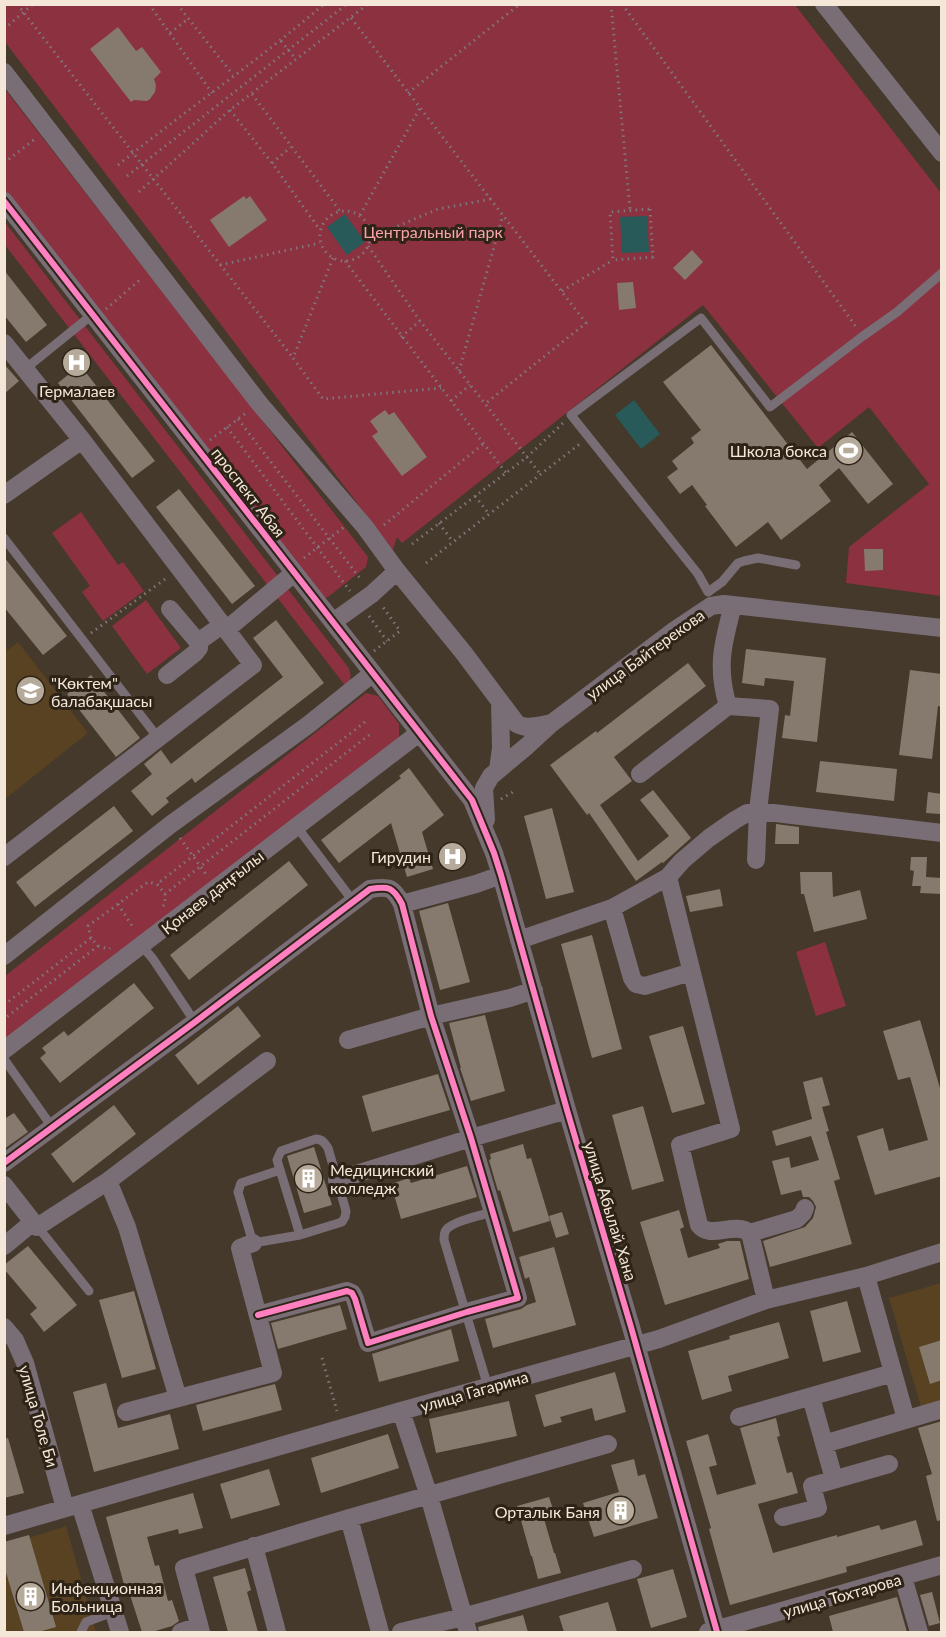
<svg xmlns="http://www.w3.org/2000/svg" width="946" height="1637" font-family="Lato,sans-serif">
<rect width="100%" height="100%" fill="#44392a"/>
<path fill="#594222" d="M18 642 88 733 5 799V646L8 650Z
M941 1283V1408L923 1414 889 1298Z
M66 1526 96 1632H5L4 1546Z"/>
<path fill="#8c3140" d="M5 4 795 5 941 193V596L846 583 849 547 929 484 869 407 818 448 703 305 402 543 397 537 393 550 5 42Z
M4 88 368 557 366 567 328 597 320 600 5 200Z
M4 221 348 667C352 674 351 680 347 688L5 245Z
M81 512 118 565 123 562 144 591 103 621 82 592 90 586 52 533Z
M146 600 181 648 147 674 112 626Z
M366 693 378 696 399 724V739L5 1041V976Z
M825 942 846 1006 816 1016 796 952Z"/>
<path fill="#275a58" d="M345 214 365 242 347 255 327 227Z
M647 216 649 252 622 253 620 217Z
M634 400 660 434 641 449 615 415Z"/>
<path fill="#867a6f" d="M118 27 136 51 142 47 161 72 154 79 156 85 155 92 150 99 147 101 134 100 131 102 90 49Z
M244 196 246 199 250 196 267 220 229 247 210 220Z
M692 250 703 262 685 280 673 268Z
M4 270 47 325 26 342 4 315Z
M633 282 636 308 619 310 617 283Z
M711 345 807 469 852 432 893 484 868 504 839 468 819 485 831 501 781 540 768 522 736 547 705 506 707 505 692 485 680 494 667 477 678 469 672 461 694 443 691 438 701 430 663 382Z
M4 364 19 381 4 394Z
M80 365 155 461 132 478 58 383Z
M385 410 389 415 394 412 427 457 402 476 372 436 378 432 370 421Z
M179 489 255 586 232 604 156 507Z
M864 549H883V570L865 571Z
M4 557 67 636 43 655 4 607Z
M276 620 324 683 195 783 192 778 166 798 169 802 152 816 131 791 152 774 144 764 161 750 171 764 283 677 253 638Z
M746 649 826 658 817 742 782 738 785 715 790 716 794 681 765 678 764 686 742 683Z
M688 663 706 686 614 757 632 781 600 805 638 861 669 836 640 800 653 790 691 838 663 863 662 862 636 881 589 813 587 815 550 765 596 731 597 733Z
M910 670 942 674V707L938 706 932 759 899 755Z
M91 675 140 738 116 757 67 694Z
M820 761 897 769 894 801 816 792Z
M409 768 444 815 422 832 433 869 407 877 391 823 339 863 321 840 401 778 399 776Z
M928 792 942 794 940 814 926 813Z
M114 806 133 831 35 907 16 882Z
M552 808 574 892 546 899 524 816Z
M776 824 799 827V844H775Z
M911 857H927L926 877 942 878V894L920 893 921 886H912L914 871 910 870Z
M289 861 308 885 189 980 170 955Z
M800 872H832L833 897 860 890 867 919 814 932 804 894H801Z
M720 889 723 906 690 912 686 896Z
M448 903 470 982 440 990 419 911Z
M592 935 622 1049 592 1058 561 944Z
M134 983 154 1008 60 1083 40 1058 46 1053 42 1048 64 1031 68 1036Z
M238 1006 261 1036 198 1085 175 1055Z
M485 1015 505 1091 471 1101 460 1068H461L449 1023Z
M920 1020 942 1095V1176L875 1195 857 1136 883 1128 889 1151 928 1140 910 1077 898 1080 883 1031Z
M683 1026 705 1104 672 1113 649 1036Z
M438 1074 450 1110 372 1132 362 1096Z
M822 1077 830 1105 822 1107 829 1131 826 1132 840 1179 834 1181 852 1244 770 1267 763 1241 805 1227 813 1218 816 1207 813 1201 809 1197H803L801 1190 781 1195 772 1161 789 1157 791 1168 819 1160 811 1136 776 1146 772 1131 812 1119 803 1082Z
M114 1105 136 1134 73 1183 51 1154Z
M643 1106 664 1181 632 1190 612 1115Z
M14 1113 28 1132 4 1149V1119Z
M523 1144 527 1159 531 1158 550 1221 513 1232 500 1190 498 1191 489 1160 491 1159 490 1154Z
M314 1147 332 1205 304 1213 287 1156Z
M467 1166 477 1197 401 1219 391 1184 409 1178 411 1183Z
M679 1210 684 1227 680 1229 688 1258 720 1248 718 1244 727 1241H740L749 1279 665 1305 640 1222Z
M562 1212 569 1234 556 1238 549 1216Z
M28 1246 77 1305 44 1332 30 1314 37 1308 4 1269V1265Z
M554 1247 576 1325 493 1348 485 1319 521 1309 527 1305 536 1302 529 1277 525 1279 519 1257Z
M134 1291 156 1369 122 1378 99 1300Z
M847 1301 861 1352 823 1362 810 1311Z
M340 1305 347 1329 278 1349 271 1323Z
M779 1322 789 1358 728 1376 732 1391 702 1400 688 1351 730 1339 729 1336Z
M451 1329 459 1361 379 1382 372 1354Z
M942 1340V1380L930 1384 919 1347Z
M615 1372 626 1412 595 1421 592 1408 560 1417 562 1422 544 1427 535 1395Z
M106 1383 118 1428 170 1414 179 1449 94 1472 73 1392Z
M275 1384 282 1410 203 1431 196 1405Z
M509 1401 517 1436 436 1453 429 1419Z
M776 1418 780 1436 777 1437 787 1473 792 1472 798 1493 758 1504 773 1553 837 1535V1537L879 1525 881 1530 916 1520 923 1545 846 1567 847 1572 730 1605 709 1529 711 1528 686 1441 708 1434 717 1465 709 1467 717 1495 756 1484 740 1428Z
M942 1421V1520L937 1521 926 1476 932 1474 918 1428Z
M388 1434 399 1468 321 1493 311 1458Z
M8 1438 24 1493 4 1498V1439Z
M634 1459 638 1476 645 1474 658 1518 594 1537 583 1503 619 1492 611 1465Z
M269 1469 280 1505 231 1519 220 1484Z
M193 1493 203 1528 179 1534 178 1529 147 1537 155 1566 159 1565 168 1601 172 1600 179 1621 172 1626 152 1632H142L130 1595 127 1596 106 1517Z
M549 1497 553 1509 542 1512 554 1553H555L561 1573 538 1579 532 1556H531L517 1506Z
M29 1535 56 1627 38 1632H24L4 1566V1542Z
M245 1568 251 1590 247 1592 258 1632H228L213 1577Z
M673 1569 687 1617 651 1628 637 1579Z
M932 1592 940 1623 929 1626 920 1595Z
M897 1597 907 1632H833L829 1616Z
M608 1602 617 1632H564L559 1616Z
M523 1615 528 1632H479L478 1627Z"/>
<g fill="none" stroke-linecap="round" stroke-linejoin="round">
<path stroke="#80767c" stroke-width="3" stroke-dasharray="1.5 4.5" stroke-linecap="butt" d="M17 4 293 358
M149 4 212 93
M177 4 233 75
M611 4 630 210
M622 4 857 328
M351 18 586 323 485 404
M4 29 33 4
M170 33 188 19
M281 41 295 58
M408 93 520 4
M252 94 340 211
M230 110 272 163 320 230
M4 163 35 139
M272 163 291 147
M118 165C186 110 258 61 324 4
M127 176 347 4
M139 192 230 110 368 4
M650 209 653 257 613 260 610 212Z
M320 236a25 25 0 1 1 50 0a25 25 0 1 1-50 0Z
M360 215 420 108
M370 238 438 209 491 199
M368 246 420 321 541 475
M333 258 293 358 323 399 441 388
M345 261 506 473
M220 265 320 243
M562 291 613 260
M106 309 142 278
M401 337 420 321
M459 371 503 215
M451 401 470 385
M238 419 362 581
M227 427 350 591
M210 440 246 413
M475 496 489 514
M439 523 453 542
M384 525 483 444
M412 544 527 457 563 423
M304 558 344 527
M426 563 581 443
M369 616 387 641
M91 633 168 577
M374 651 400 631 383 607
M365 722 157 884 165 894 373 732
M501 799 513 792
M180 838 208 877
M118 904 134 929
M163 906 165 904V894
M91 938 88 926 148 882 157 884
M98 946 109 949 110 948
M4 1005 91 938 98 946 4 1019
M322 1358 337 1411"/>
<path stroke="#796d76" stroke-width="9" d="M25 369 93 314
M4 538 159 739
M796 565 758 558 744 561 738 563 722 582 708 592 698 574 571 415 701 318 770 407 863 336 897 312 942 273
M297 827 353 901
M142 946 153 959 195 1022
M4 1059 52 1127
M316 1139C322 1139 325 1143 328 1148L346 1211 345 1217 342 1222 300 1235 277 1160 281 1151Z
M280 1170 241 1183 238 1192 253 1243 300 1235
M37 1226 89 1291
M488 1387 444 1240C444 1236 444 1233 446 1230 452 1221 483 1215 493 1212
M81 1632 86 1622 113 1612"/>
<path stroke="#796d76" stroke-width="18" d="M824 4 942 153
M4 72 259 403 365 527 397 571 463 652 517 724C527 730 541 725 552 723
M4 201 472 800 494 853 501 875 567 1110 631 1327 717 1632
M4 343 82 440 253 665 4 857
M4 495 82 440
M170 609 198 642
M333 622 372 594 397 571
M226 630 294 573
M167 675 195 653 199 648 198 642 222 625
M728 706C716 667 723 643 733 605
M498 770 501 748 500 703
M640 774 728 706 770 709 758 811 756 860
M486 820 484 788 491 776 527 746 552 723 675 630 711 606 724 604 733 605 942 628
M668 877 731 1129 680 1145 699 1225C710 1240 735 1221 750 1233L766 1300
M402 904 476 884 501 875
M612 908 632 978 636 984 645 986 691 972
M519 940 612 908 668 877 682 861 709 838 735 820 747 813 758 811 942 833
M4 956 170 825 308 725 373 673
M348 1040 431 1016 510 998 534 990
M4 1050 419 733
M4 1163 195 1022 370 889C389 886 393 887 402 904L431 1016 471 1138 518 1298 467 1312 368 1343 355 1299 352 1293 347 1291 258 1315
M337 1180 471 1138 567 1110
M108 1181 127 1227 178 1398
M4 1185 33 1222 4 1246
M37 1227 108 1181 267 1061
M750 1233 797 1219 803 1213 805 1208
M866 1276 906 1419
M4 1327 15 1340 25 1363 65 1508
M811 1397 834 1479
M401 1411 429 1496 468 1632
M126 1412 273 1373 240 1248 253 1243
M739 1417 893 1373
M824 1444 942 1409
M80 1504 120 1632
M783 1517 818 1508 812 1486 889 1464
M349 1518 380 1632
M4 1526 401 1411 659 1339 766 1300 866 1276 942 1252
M254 1546 277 1632
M903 1577 919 1632
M181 1632 199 1626
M201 1632 184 1568 349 1518 608 1444
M401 1632 463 1617 633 1569
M708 1632 942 1565"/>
<defs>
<path id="cycleway" d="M4 201 472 800 494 853 501 875 567 1110 631 1327 717 1632
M4 1163 195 1022 370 889C389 886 393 887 402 904L431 1016 471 1138 518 1298 467 1312 368 1343 355 1299 352 1293 347 1291 258 1315"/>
</defs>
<use href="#cycleway" stroke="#2d2317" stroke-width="10"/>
<use href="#cycleway" stroke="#ff80c0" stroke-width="6"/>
</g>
<defs>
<symbol id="hospital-disc" viewBox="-11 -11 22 22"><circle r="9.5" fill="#b6aa9a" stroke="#2d2317"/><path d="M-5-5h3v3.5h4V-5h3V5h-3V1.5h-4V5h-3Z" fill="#fff"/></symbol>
<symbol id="stadium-disc" viewBox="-11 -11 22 22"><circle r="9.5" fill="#b6aa9a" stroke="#2d2317"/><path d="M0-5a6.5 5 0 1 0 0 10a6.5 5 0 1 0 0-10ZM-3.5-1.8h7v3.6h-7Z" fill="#fff"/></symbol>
<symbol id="school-disc" viewBox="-11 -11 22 22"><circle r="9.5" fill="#b6aa9a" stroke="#2d2317"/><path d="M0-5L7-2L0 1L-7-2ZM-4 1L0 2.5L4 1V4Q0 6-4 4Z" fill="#fff"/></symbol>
<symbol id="building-disc" viewBox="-11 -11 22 22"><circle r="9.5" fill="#b6aa9a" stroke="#2d2317"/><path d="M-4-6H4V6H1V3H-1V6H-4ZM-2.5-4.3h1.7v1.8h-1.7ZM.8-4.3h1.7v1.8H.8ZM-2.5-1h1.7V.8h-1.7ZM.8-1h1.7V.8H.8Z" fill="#fff"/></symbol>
</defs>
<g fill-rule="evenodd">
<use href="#hospital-disc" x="60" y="346" width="33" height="33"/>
<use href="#stadium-disc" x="832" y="434" width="33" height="33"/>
<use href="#school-disc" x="14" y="674" width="33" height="33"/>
<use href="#hospital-disc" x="436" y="840" width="33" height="33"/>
<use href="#building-disc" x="292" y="1162" width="33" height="33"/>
<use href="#building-disc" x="604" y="1494" width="33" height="33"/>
<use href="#building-disc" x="14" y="1580" width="33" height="33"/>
</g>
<g text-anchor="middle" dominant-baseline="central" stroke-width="6" stroke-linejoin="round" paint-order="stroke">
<g font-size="16" fill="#fba2ab" stroke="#2d2317">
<text x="433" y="231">Центральный парк</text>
</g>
<g font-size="16" fill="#f4e7d7" stroke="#2d2317" text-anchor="end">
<text x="77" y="390" text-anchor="middle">Гермалаев</text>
<text x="827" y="450">Школа бокса</text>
<text x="51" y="682" text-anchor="start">"Көктем"<tspan x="51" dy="18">балабақшасы</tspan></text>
<text x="431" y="856">Гирудин</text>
<text x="330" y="1169" text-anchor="start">Медицинский<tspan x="330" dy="18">колледж</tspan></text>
<text x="600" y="1511">Орталык Баня</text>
<text x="51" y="1587" text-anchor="start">Инфекционная<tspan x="51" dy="18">Больница</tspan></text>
</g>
<g font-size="16" fill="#f4e7d7" stroke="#2d2317">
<text transform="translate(249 492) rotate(52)">проспект Абая</text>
<text transform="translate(645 654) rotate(-36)">улица Байтерекова</text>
<text transform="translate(212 892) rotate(-38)">Қонаев даңғылы</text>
<text transform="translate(611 1211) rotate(73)">улица Абылай Хана</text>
<text transform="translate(474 1391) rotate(-16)">улица Гагарина</text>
<text transform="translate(39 1416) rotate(74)">улица Толе Би</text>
<text transform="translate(842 1595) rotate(-16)">улица Тохтарова</text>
</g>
</g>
<rect width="946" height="1637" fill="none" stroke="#f4e7d7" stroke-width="12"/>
</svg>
